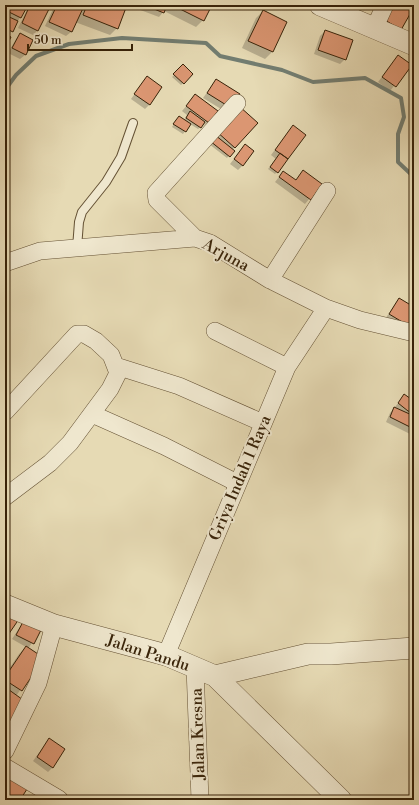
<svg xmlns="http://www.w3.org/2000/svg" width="419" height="805" font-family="'Libre Bodoni',serif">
<rect width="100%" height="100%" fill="#e6dab4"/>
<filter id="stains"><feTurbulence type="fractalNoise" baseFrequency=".005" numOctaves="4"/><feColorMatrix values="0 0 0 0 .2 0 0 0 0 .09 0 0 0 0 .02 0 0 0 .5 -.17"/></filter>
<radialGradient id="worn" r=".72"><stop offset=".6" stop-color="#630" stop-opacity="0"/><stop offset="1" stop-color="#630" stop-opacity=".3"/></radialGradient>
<path fill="#0003" d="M5 5H50L37 31 33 35 18 28 27 10 25 9 12 31 10 33 5 31Z
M55 5 83 6 126 5 117 28 110 35 75 22 71 32 66 36 45 26Z
M137 5H210L203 20 196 27 164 11 159 17 135 8Z
M263 11 286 22 272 52 265 59 242 48 256 18Z
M414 13V20L411 18Z
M414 24V39L408 35Z
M325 31 345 59 340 64 314 54 320 36Z
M20 34 32 40 25 55 20 59 8 53 16 39Z
M398 56 410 65 390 91 378 82Z
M183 66 192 74 181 85 172 77Z
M147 77 150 104 145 109 131 99Z
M216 80 230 107 226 112 203 98Z
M195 96 208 122 198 129 190 124 183 134 172 127 177 119 184 120 187 115 182 111Z
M232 114 257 124 232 150 233 151 227 158 209 144Z
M293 126 277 172 275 174 268 169 276 159 271 155Z
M245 145 243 165 238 170 230 164Z
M283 172 295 181 303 172 321 185 305 204 275 182Z
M399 299 414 308V316L408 325 385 319Z
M404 396 414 402V433L412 435 386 422 390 413Z
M24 621 40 630 28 649 43 658 16 696 10 723 5 728V675L19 654 26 647 12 639Z
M49 739 53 767 48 772 33 761Z
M36 793 47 800H30Z"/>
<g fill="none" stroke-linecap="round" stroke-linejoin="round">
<path stroke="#727d71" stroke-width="4" d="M5 90 16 75 36 56 69 44 122 38 206 43 220 56 282 70 313 82 365 78 401 98 404 117 398 134V162L414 177"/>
</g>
<path fill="#db9672" stroke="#382309" d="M7 5H28L21 18 5 10Z
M30 5H51L38 31 22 23Z
M57 5 84 6 72 32 49 22Z
M87 5H127L118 29 83 15Z
M144 5H167L164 13Z
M172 5H212L204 21Z
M395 5H411L414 7 401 30 385 20Z
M263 10 287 22 273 52 248 41Z
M5 15 18 21 13 32 5 28Z
M325 30 353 40 346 60 318 50Z
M20 33 33 40 26 55 12 48Z
M5 34 11 37 5 49Z
M398 55 412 65 396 87 382 77Z
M183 64 193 74 184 84 173 74Z
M147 76 162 87 150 105 134 94Z
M216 79 240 94 231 108 207 93Z
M195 94 218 111 209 123 186 106Z
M239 106 258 123 235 148 216 131Z
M190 111 205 122 201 128 186 118Z
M179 116 191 124 186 132 173 124Z
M293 125 306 135 288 159 275 150Z
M215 135 235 151 230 157 210 141Z
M245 144 254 151 243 166 234 159Z
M280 153 288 159 278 173 270 167Z
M303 170 322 184 311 200 279 177 283 171 296 180Z
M399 298 414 307V318L409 326 389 314Z
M404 394 414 401V413L408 411 398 403Z
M394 407 414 416V429L390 417Z
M5 610 19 619 6 638 5 637Z
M24 620 41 630 34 644 16 635Z
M26 646 44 658 22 691 5 680V677Z
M5 687 26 702 11 723 5 719Z
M49 738 65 749 53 768 37 757Z
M12 775 29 786 20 800H5V786Z"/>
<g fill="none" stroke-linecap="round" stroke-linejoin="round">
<defs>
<path id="service" d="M77 248 79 222 82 212 106 182 121 157 133 123
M413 800 414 799"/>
<path id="minor" d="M374 29 385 5
M195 238 157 200 156 193 237 103
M5 263 40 251 195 238 210 243 270 280 326 308 360 320 414 333
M270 280 327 191
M215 331 287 367
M116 366 179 386 263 423
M5 412 77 334H84L96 341 111 355 118 373 110 389 70 443 50 463 5 497
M92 414 164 446 237 483
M166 655 287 367 326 308
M195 667 200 800
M5 751 38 683 54 625
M5 767 59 799 58 800"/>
<path id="tertiary" d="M320 5 414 45
M5 605 54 625 166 655 215 676 341 800
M215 676 308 654H331L414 648"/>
</defs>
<use href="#service" stroke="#645134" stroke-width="10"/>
<use href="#minor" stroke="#645134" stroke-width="18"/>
<use href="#tertiary" stroke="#645134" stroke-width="22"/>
<use href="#service" stroke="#efe7ce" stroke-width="8"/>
<use href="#minor" stroke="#efe7ce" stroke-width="17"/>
<use href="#tertiary" stroke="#efe7ce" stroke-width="21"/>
</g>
<g text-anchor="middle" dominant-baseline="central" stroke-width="4" stroke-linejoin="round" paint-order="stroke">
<g font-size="16" fill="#382309" stroke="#efe7ce">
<text transform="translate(226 255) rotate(29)">Arjuna</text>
<text transform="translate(240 478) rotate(-67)">Griya Indah 1 Raya</text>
<text transform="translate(148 653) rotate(18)">Jalan Pandu</text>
<text transform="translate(198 734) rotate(-92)">Jalan Kresna</text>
</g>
</g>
<rect width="419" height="805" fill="none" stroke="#e6dab4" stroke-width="20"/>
<rect x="6" y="6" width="407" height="793" fill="none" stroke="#382309" stroke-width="2"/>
<rect x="10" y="10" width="399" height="785" fill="none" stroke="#382309"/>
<path d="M28 44v6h104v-6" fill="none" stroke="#382309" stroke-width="2"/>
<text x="34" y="44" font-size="12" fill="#382309" stroke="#efe7ce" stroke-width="3" paint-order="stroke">50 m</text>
<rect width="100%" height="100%" filter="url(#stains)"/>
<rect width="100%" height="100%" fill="url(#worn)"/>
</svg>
